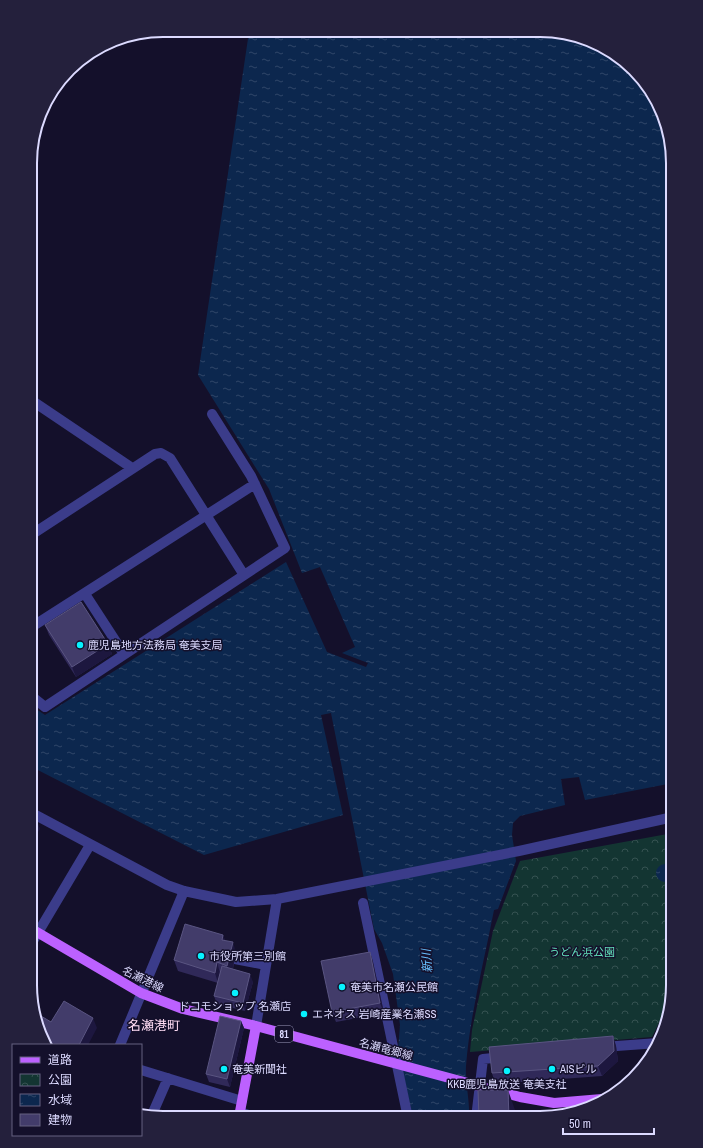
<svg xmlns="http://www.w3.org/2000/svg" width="703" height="1148" font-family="'Archivo Narrow','Noto Sans JP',sans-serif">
<defs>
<pattern id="park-crowns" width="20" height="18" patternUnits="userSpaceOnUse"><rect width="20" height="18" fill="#133532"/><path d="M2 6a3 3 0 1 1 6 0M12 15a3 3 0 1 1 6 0" fill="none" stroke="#355251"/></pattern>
<pattern id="water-ripples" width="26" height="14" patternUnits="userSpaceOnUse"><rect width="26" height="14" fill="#0c274e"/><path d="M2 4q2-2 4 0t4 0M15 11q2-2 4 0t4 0" fill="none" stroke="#2f4669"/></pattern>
</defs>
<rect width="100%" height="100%" fill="#14102b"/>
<path fill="url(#park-crowns)" d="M673 833V994L652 1037 470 1052 472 1030 493 931 520 861Z"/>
<path fill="url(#water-ripples)" d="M243 30 558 31 621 58 663 112 673 163V783L585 800 579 777 561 779 565 805 520 816 513 823 512 835 516 861 498 909 494 910C484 962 470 1014 466 1066 465 1083 470 1100 469 1118H413L398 1050 400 1025 393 974 382 943 374 929 331 713 321 715 343 815 204 855 30 766V705L45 715 286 562 327 652 366 667 368 663 342 653 355 647 320 567 302 573 269 489 198 375 249 32Z
M656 873a9 9 0 1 1 18 0a9 9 0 1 1-18 0Z"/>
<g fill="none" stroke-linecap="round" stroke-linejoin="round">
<path stroke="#3b3c8a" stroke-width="10" d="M31 400 132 468
M31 535 155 454 161 453 170 458 244 575
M85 594 124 654
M30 628 255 484
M30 695 45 707 285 548 251 476 212 414
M30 812 167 885 184 891 236 902 277 899 519 851 673 817
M363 903 408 1118
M30 946 90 845
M235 959 266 965
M256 1026 277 899
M120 1045 184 891
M603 1047 658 1043 665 1028
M141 1070 242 1101
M240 1112 254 1117
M151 1117 168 1078
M476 1118 483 1059 503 1057"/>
<path stroke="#bc61ff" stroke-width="10" d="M30 928 141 993 183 1009 256 1026
M239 1117 256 1026 520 1097 554 1103 602 1099"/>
</g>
<path fill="#302959" d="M45 625 108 644 112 654 76 677 49 635Z
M223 935 225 941 236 953 233 969 253 982 245 1011 217 1004 214 996 218 983 178 971 174 960Z
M370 952 373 962 384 1013 336 1022 332 1012Z
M241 1021 244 1028 230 1087 209 1082 206 1074Z
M613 1036 616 1046 618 1061 602 1076 495 1084 492 1073Z"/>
<path fill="#1d173f" d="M108 644 112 654 76 677 72 667Z
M37 821 40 829 30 844V832Z
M223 935 227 945 222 940Z
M233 942 236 953 231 976 227 966Z
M370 952 373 962 384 1013 380 1003Z
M217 962 220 973 218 983 215 973Z
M250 974 253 982 245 1011 243 1003Z
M93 1018 97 1028 88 1045H79Z
M241 1021 244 1028 230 1087 227 1079Z
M613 1036 616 1046 618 1061 602 1076 598 1066Z
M508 1090 515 1110V1118H509Z"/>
<path fill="#423c6a" stroke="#5a5582" d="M81 602 108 644 72 667 45 625Z
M30 817 37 821 30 832Z
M185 924 223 935 222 940 233 942 227 966 217 962 215 973 174 960Z
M370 952 380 1003 332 1012 321 961Z
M222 966 250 974 243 1003 214 996Z
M64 1001 93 1018 79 1045H50L45 1042 40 1036 36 1013 51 1022Z
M220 1016 241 1021 227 1079 206 1074Z
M613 1036 614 1051 598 1066 492 1073 489 1047Z
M478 1090H508L509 1118H479Z"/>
<g fill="#06f2ff" stroke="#14102b" stroke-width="1.5">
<circle cx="80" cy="645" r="4"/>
<circle cx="201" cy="956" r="4"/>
<circle cx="342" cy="987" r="4"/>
<circle cx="235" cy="993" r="4"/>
<circle cx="304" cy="1014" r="4"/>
<circle cx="224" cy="1069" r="4"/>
<circle cx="552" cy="1069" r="4"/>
<circle cx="507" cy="1071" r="4"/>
</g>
<g text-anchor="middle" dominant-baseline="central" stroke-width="3" stroke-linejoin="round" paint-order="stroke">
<rect fill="#14102b" stroke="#a09dbf" stroke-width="1" x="275" y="1026" width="18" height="16" rx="3"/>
<g font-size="10" font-weight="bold" fill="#dcdaff">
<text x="284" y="1034">81</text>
</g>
<g font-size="11" fill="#dcdaff" stroke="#14102b" text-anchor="start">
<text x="88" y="645">鹿児島地方法務局 奄美支局</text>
<text x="209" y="956">市役所第三別館</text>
<text x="350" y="987">奄美市名瀬公民館</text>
<text x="235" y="1006" text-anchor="middle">ドコモショップ 名瀬店</text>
<text x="312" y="1014">エネオス 岩崎産業名瀬SS</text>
<text x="232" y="1069">奄美新聞社</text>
<text x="560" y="1069">AISビル</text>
<text x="507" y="1084" text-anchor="middle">KKB鹿児島放送 奄美支社</text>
</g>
<g font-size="11" fill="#63e2bc" stroke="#14102b">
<text x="582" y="952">うどん浜公園</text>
</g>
<g font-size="11" fill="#dcdaff" stroke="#14102b">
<text transform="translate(143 979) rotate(26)">名瀬港線</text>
<text transform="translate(386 1049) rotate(15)">名瀬竜郷線</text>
</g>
<g font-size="12" font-style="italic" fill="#68c0ff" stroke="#14102b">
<text transform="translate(427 961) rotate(-94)">新川</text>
</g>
<g font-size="13" fill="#ffdcf4" stroke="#14102b">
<text x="154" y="1025">名瀬港町</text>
</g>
</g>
<path d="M0 0H703V1148H0ZM163 37H540A126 126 0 0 1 666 163V985A126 126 0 0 1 540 1111H163A126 126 0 0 1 37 985V163A126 126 0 0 1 163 37Z" fill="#24203c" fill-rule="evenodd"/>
<path fill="none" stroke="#dcdaff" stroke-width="2" d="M163 37H540A126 126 0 0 1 666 163V985A126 126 0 0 1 540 1111H163A126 126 0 0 1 37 985V163A126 126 0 0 1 163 37Z"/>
<rect x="12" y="1044" width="130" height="92" fill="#14102b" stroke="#646180"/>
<rect x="20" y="1057" width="20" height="6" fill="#bc61ff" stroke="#646180"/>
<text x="48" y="1064" font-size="12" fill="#dcdaff">道路</text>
<rect x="20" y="1074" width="20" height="12" fill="url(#park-crowns)" stroke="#646180"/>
<text x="48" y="1084" font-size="12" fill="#dcdaff">公園</text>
<rect x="20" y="1094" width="20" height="12" fill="url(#water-ripples)" stroke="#646180"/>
<text x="48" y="1104" font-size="12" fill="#dcdaff">水域</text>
<rect x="20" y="1114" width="20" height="12" fill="#423c6a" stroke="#646180"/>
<text x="48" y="1124" font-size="12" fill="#dcdaff">建物</text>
<path d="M563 1128v6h91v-6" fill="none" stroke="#dcdaff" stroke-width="2"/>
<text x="569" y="1128" font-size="12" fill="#dcdaff" stroke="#14102b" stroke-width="3" paint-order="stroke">50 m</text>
</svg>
